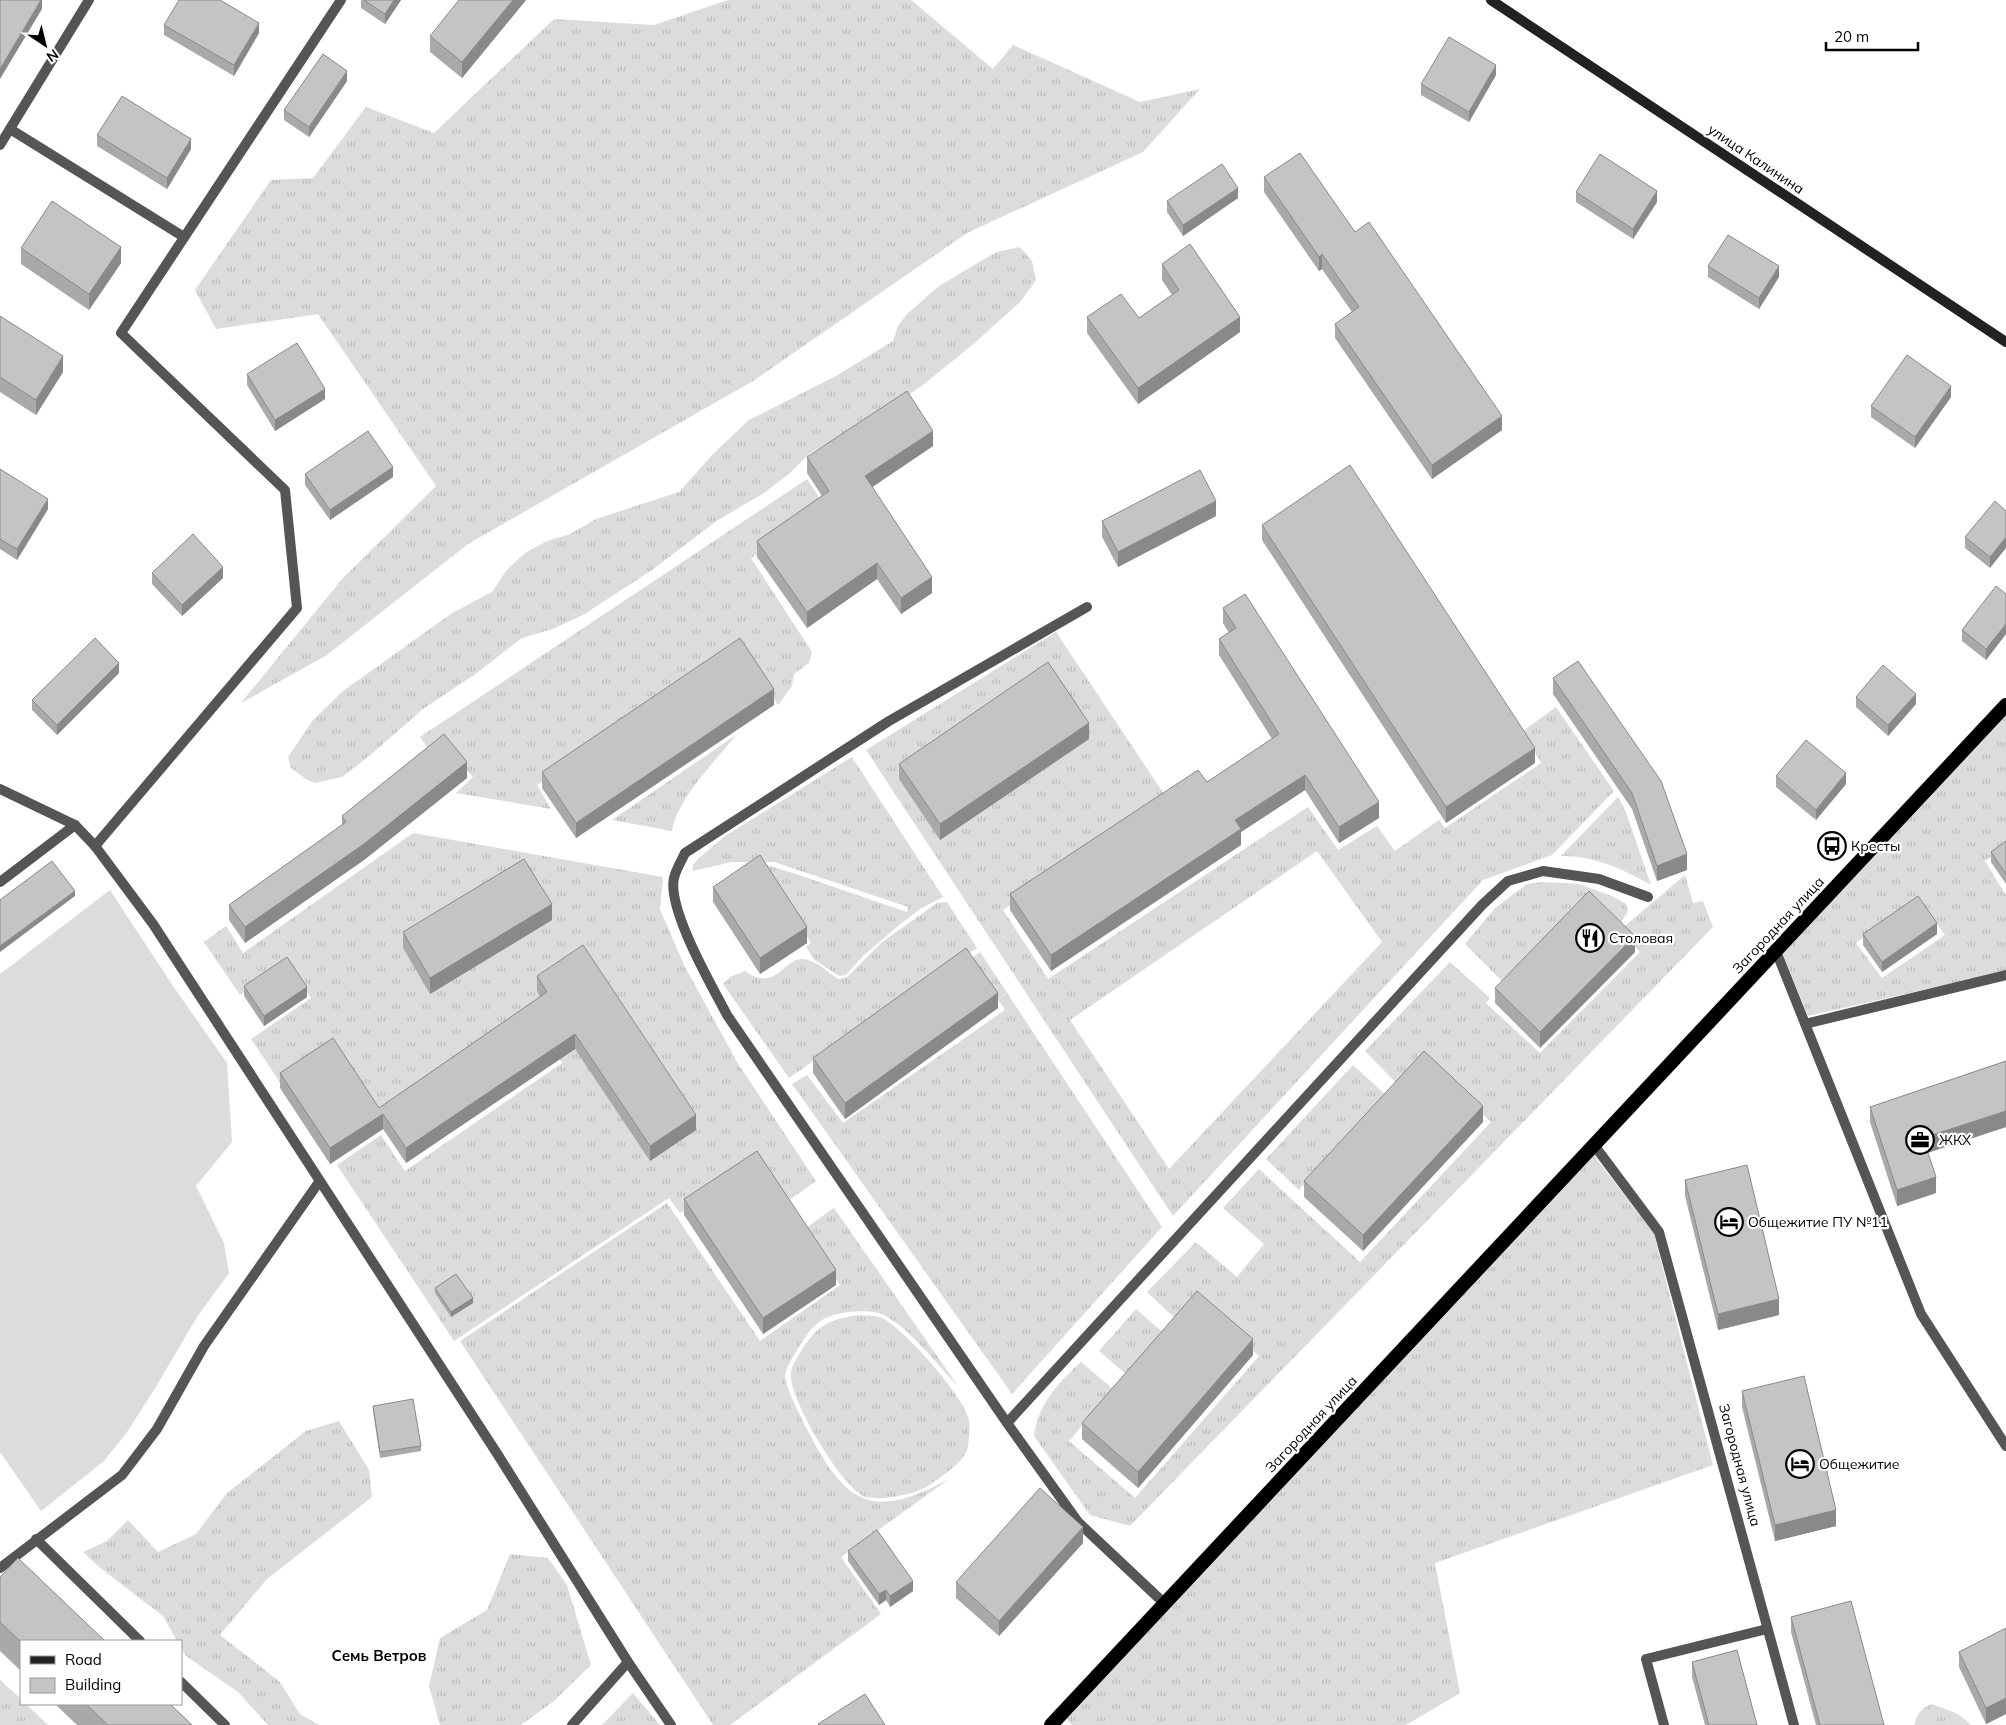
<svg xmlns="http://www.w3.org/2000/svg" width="2006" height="1725" font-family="Mulish,sans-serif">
<defs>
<pattern id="grass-tufts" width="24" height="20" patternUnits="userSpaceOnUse" patternTransform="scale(1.25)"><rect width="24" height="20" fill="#dcdcdc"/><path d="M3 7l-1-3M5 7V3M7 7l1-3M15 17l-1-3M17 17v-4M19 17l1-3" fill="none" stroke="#bbb"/></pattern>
</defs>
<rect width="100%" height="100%" fill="#fff"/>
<path fill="url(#grass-tufts)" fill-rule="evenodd" d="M728 0H911L993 69 1013 45 1140 102 1200 89 1143 152 967 233 753 381 468 544 327 655 241 703 343 578 436 486 318 314 216 329 195 290 271 180 313 178 366 107 434 133 554 19 654 25Z
M1020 247 1032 261 1036 280 1021 301 971 346 923 385 870 420 810 453 789 474 764 493 718 520 652 570 583 615 553 629 522 638 474 675 423 709 368 757 342 777 315 783 306 779 291 768 288 757 313 720 343 691 452 613 492 592 506 571 525 553 547 541 570 534 596 519 679 492 713 454 749 420 836 376 893 341 898 326 907 314 939 286 996 252Z
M807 479 860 559 809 517 751 558 812 652 809 663 794 674 792 686 778 705 740 649 537 785 551 809 456 793 473 777 445 744 431 753 420 737Z
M1056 632 1168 800 1003 910 1048 979 1308 807 1338 850 1377 826 1395 851 1439 820 1445 828 1541 763 1523 731 1556 707 1614 791 1552 855 1483 880 1173 1216 866 750ZM1317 851 1382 942 1169 1169 1070 1020Z
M2006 716V846L1985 861 2006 895V971L1808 1016 1782 952ZM1919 899 1945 935 1882 978 1856 943Z
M736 735C715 762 678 797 672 831L612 820Z
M852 757 943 897 920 909 898 926 863 956 846 975 839 976 815 960 806 947 811 943 763 869 770 866 793 873 907 912 908 907 774 862H732L692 871 693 865 698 859 725 836Z
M1618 797 1626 812 1651 885C1623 869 1595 856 1561 856Z
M413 833 663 877 660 909 684 965 737 1062 816 1181 785 1203 757 1162 680 1213 669 1198 454 1341 337 1165 381 1135 405 1171 562 1063 529 1016 380 1118 281 1084 251 1039 311 998 288 963 240 995 204 942 226 926 243 953Z
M1685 875 1693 903 1703 901 1713 927 1130 1526 1090 1515 1034 1436C1039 1403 1057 1384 1081 1362L1113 1389 1069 1441 1135 1498 1259 1356 1196 1301 1178 1321 1147 1292 1196 1242 1237 1277 1264 1244 1223 1208 1259 1169 1360 1262 1491 1122 1425 1060 1400 1087 1365 1051 1450 962 1490 998 1486 1003 1540 1053 1640 952 1619 931Z
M1542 882 1579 884 1614 897 1626 904 1628 911 1619 926 1504 983 1465 944 1495 908 1527 884Z
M947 902 977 948 789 1078 723 984 730 977 745 971C779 995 784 952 808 960 819 963 829 973 838 979L847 977 882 942 937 903Z
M980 952 1162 1227 1012 1394 792 1084 807 1075 843 1123 1005 1010 970 959Z
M1353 1065 1387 1096 1299 1190 1266 1159Z
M1593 1154 1654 1234 1713 1465 1435 1563 1460 1693 1406 1725H1072L1065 1716Z
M667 1203 760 1341 840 1285 803 1230 834 1208 958 1386C936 1364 912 1330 884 1315 871 1308 835 1311 822 1320 810 1328 802 1341 796 1352 792 1358 785 1370 785 1377 786 1388 803 1422 809 1433 847 1506 873 1520 949 1479L841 1557 881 1614 730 1725H713L460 1341Z
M1136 1309 1165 1334 1128 1376 1099 1351Z
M860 1315C866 1316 876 1315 882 1318 903 1328 965 1397 969 1420 970 1425 969 1446 967 1450 962 1464 940 1477 928 1486 916 1494 881 1501 866 1497 843 1490 788 1397 791 1374 791 1367 796 1359 800 1353 816 1326 828 1319 860 1315Z
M339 1421 369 1470 372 1497 267 1579 220 1635 279 1681 300 1714 319 1725H268L238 1692 186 1656 181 1648V1641H177L163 1616 99 1567 83 1552 107 1541 128 1520 158 1552 196 1534 227 1493 306 1431Z
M510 1554 548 1558 567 1585 591 1665 554 1701 521 1725H440L429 1686 440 1638 487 1610Z
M0 1680 21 1699V1704H26L48 1725H0Z
M633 1693 660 1725H602Z
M1932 1704C1950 1712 1956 1710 1971 1725H1914C1917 1714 1921 1708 1932 1704Z"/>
<path fill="#dcdcdc" d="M110 890 173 986 227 1063 232 1142 196 1186 224 1243 229 1273 197 1317 157 1385 127 1432 104 1461 41 1511 0 1452V974Z"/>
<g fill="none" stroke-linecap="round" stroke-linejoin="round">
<defs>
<path id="trunk" d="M1051 1725 2006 705"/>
</defs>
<use href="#trunk" stroke="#dbdbdb" stroke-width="15"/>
<path stroke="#555" stroke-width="10" d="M10 129 184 237
M1087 607 889 721 685 853C682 860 676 869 674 878 667 909 712 986 727 1015L1007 1423 1078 1522 1165 1604
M95 846 297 608 285 490 121 333 341 0
M0 882 75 825
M1776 951 1921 1314 2006 1446
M1805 1024 2006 975
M1007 1423 1482 905 1508 881 1543 871 1599 879 1648 897
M36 1539 140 1641
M0 1568 122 1475 157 1429 204 1346 319 1182
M181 1682 225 1725
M572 1725 628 1662
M1664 1725 1646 1659 1767 1629"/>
<path stroke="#555" stroke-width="10" d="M0 145 89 0
M0 789 75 825 95 846 153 924 498 1455 628 1662 671 1725
M1594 1145 1659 1232 1794 1725"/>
<path stroke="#222" stroke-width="10" d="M1491 0 2006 342"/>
<use href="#trunk" stroke="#000" stroke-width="14"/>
</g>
<path fill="#a9a9a9" d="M361 0H401L385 24 361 8Z
M526 0 462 78 430 52V36Z
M164 25 259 33 234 76 164 35Z
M1496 75 1469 122 1421 95V84Z
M347 81 309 137 284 120V110Z
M97 135 191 149 167 189 97 146Z
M1264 177 1355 232 1502 430 1432 479 1335 338V324L1352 312 1322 269 1319 271 1264 192Z
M1576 192 1657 202 1633 239 1576 202Z
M1238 198 1183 236 1167 212V201Z
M21 248 121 263 89 310 21 264Z
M1162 264 1240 332 1138 404 1087 333V317L1139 318 1172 295 1162 280Z
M1708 266 1779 277 1759 309 1708 277Z
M0 316 63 372 36 415 0 392Z
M247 374 325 399 275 431 247 385Z
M1951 397 1915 448 1871 417V406Z
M933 446 872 487 932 593 901 614 877 579 807 628 757 557V541L822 496 807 473V457Z
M0 469 48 509 17 560 0 549Z
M305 474 393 477 330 520 305 485Z
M1995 501 1990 568 1965 548V537Z
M1216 516 1118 567 1102 537V521Z
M1262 525 1535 763 1446 823 1262 540Z
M152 573 223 578 182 616 152 584Z
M2006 594V634L1986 660 1962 641V630Z
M1223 608 1379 818 1339 843 1305 790 1241 832V845L1051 971 1010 910V894L1207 782 1272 739 1219 655V639L1229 633 1223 623Z
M119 673 57 735 32 710V700Z
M1553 678 1687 870 1657 881 1632 809 1553 694Z
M1856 697 1916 704 1888 736 1856 707Z
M774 705 576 838 542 788V772Z
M1089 739 940 840 899 779V764Z
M1776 776 1846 784 1816 820 1776 787Z
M467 778 364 860 245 943 229 920V905L342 825V816Z
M2006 841V884L1991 862V852Z
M713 887 807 943 760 974 713 902Z
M552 920 430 994 403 948V932Z
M1863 934H1937L1882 972 1863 945Z
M1635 952 1540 1048 1495 1003V988Z
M537 976 696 1130 650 1161 575 1049 406 1163 383 1129 330 1164 280 1088V1073L379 1108 540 997 537 991Z
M244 986 307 997 264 1026 244 996Z
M998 1008 845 1119 813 1073V1058Z
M2006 1061V1127L1928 1153 1936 1193 1897 1206 1870 1122V1107Z
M1483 1122 1363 1251 1304 1197V1181Z
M1685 1180 1779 1315 1718 1330 1685 1196Z
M684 1199 836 1285 763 1334 684 1215Z
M435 1288 473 1303 451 1317 435 1293Z
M1253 1355 1138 1488 1082 1439V1423Z
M1742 1391 1836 1526 1775 1541 1742 1407Z
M373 1406 421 1446V1451L380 1458 373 1411Z
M1083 1543 999 1636 956 1598V1582Z
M848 1551 913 1591 890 1607 886 1600 879 1605 848 1561Z
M0 1577 21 1641V1671L0 1651Z
M1791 1617 1884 1725H1816L1791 1632Z
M2006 1628V1714L1986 1724 1959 1667V1652Z
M1692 1662 1757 1725H1705L1692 1677Z
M55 1704H170L192 1725H77Z"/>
<path fill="#898989" d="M41 0H42V9L0 79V69Z
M394 0H401L385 24V14Z
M513 0H526L462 78V62Z
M259 23V33L234 76V65Z
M1496 65V75L1469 122V112Z
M347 71V81L309 137V127Z
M191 139V149L167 189V178Z
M1238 188V198L1183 236V225Z
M1657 191V202L1633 239V229Z
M121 247V263L89 310V294Z
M1322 254V269L1319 271V257Z
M1779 266V277L1759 309V298Z
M1240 317V332L1138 404V388Z
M63 356V372L36 415V400Z
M1951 386V397L1915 448V437Z
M325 389V399L275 431V420Z
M1502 416V430L1432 479V465Z
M933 431V446L865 492V476Z
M393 467V477L330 520V510Z
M48 499V509L17 560V549Z
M1216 501V516L1118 567V552Z
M2006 537V548L1990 568V557Z
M877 563V579L807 628V612Z
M223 567V578L182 616V605Z
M932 577V593L901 614V598Z
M2006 624V634L1986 660V649Z
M119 663V673L57 735V725Z
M774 689V705L576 838V823Z
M1916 694V704L1888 736V725Z
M1089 723V739L940 840V824Z
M1535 748V763L1446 823V807Z
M467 762V778L364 860 245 943V927Z
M1846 773V784L1816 820V810Z
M1305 775V790L1241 832V845L1051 971V955L1235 820Z
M1379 802V818L1339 843V827Z
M1687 854V870L1657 881V866Z
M75 891V896L0 952V946Z
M552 904V920L430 994V978Z
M1937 923V934L1882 972V962Z
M807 927V943L760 974V958Z
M1635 936V952L1540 1048V1032Z
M307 987V997L264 1026V1016Z
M998 993V1008L845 1119V1103Z
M575 1034V1049L406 1163V1148Z
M1483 1106V1122L1363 1251V1235Z
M2006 1111V1127L1923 1154V1138Z
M383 1114V1129L330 1164V1148Z
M696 1115V1130L650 1161V1146Z
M1936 1177V1193L1897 1206V1190Z
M836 1270V1285L763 1334V1318Z
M473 1298V1303L451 1317V1312Z
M1779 1299V1315L1718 1330V1314Z
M1253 1339V1355L1138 1488V1472Z
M1836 1510V1526L1775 1541V1525Z
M1083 1527V1543L999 1636V1621Z
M913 1581V1591L890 1607V1596Z
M886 1590V1600L879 1605V1594Z
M2006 1698V1714L1986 1724V1708Z"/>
<path fill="#c4c4c4" stroke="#898989" d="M0 0H41L0 69Z
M179 0H220L259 23 234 65 164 25Z
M364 0H394L385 14Z
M459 0H513L462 62 430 36Z
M1449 37 1496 65 1469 112 1421 84Z
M323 54 347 71 309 127 284 110Z
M122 96 191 139 167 178 97 135Z
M1300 153 1355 232 1369 222 1502 416 1432 465 1335 324 1359 307 1322 254 1319 257 1264 177Z
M1600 154 1657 191 1633 229 1576 192Z
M1222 164 1238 188 1183 225 1167 201Z
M52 201 121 247 89 294 21 248Z
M1728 235 1779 266 1759 298 1708 266Z
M1190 244 1240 317 1138 388 1087 317 1121 294 1139 318 1179 290 1162 264Z
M0 316 63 356 36 400 0 377Z
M297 343 325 389 275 420 247 374Z
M1907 355 1951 386 1915 437 1871 406Z
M907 391 933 431 865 476 932 577 901 598 877 563 807 612 757 541 829 491 807 457Z
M368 431 393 467 330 510 305 474Z
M1350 465 1535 748 1446 807 1262 525Z
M0 469 48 499 17 549 0 539Z
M1200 470 1216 501 1118 552 1102 521Z
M1995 501 2006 511V537L1990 557 1965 537Z
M193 534 223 567 182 605 152 573Z
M1996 586 2006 594V624L1986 649 1962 630Z
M1245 594 1379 802 1339 827 1305 775 1235 820 1241 829 1051 955 1010 894 1198 770 1207 782 1279 734 1219 639 1236 628 1223 608Z
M95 638 119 663 57 725 32 700Z
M740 638 774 689 576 823 542 772Z
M1578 661 1661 781 1687 854 1657 866 1632 793 1553 678Z
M1048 662 1089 723 940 824 899 764Z
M1883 665 1916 694 1888 725 1856 697Z
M444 734 467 762 364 844 245 927 229 905 346 822 342 816Z
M1806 740 1846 773 1816 810 1776 776Z
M2006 841V874L1991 852Z
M760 855 807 927 760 958 713 887Z
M524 859 552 904 430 978 403 932Z
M52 861 75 891 0 946V900Z
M1589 891 1635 936 1540 1032 1495 988Z
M1918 896 1937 923 1882 962 1863 934Z
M583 945 696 1115 650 1146 575 1034 406 1148 383 1114 330 1148 280 1073 333 1038 379 1108 547 992 537 976Z
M966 948 998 993 845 1103 813 1058Z
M287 957 307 987 264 1016 244 986Z
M1424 1051 1483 1106 1363 1235 1304 1181Z
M2006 1061V1111L1923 1138 1936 1177 1897 1190 1870 1107Z
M757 1151 836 1270 763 1318 684 1199Z
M1747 1165 1779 1299 1718 1314 1685 1180Z
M456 1274 473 1298 451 1312 435 1288Z
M1197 1291 1253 1339 1138 1472 1082 1423Z
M1804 1376 1836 1510 1775 1525 1742 1391Z
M413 1399 421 1446 380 1452 373 1406Z
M1040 1488 1083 1527 999 1621 956 1582Z
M877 1530 913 1581 890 1596 886 1590 879 1594 848 1551Z
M18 1558 105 1641H21V1642L0 1622V1577Z
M1851 1601 1884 1725H1820L1791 1617Z
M2006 1628V1698L1986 1708 1959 1652Z
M1737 1650 1757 1725H1709L1692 1662Z
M865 1694 885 1725H819L818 1724Z
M86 1704H170L192 1725H108Z"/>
<defs>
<symbol id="bus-ring" viewBox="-11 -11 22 22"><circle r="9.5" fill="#fff" stroke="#000" stroke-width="1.5"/><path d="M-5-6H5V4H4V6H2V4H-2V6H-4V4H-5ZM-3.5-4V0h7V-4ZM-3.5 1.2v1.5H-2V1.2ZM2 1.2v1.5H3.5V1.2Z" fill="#000"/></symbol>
<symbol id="restaurant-ring" viewBox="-11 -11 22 22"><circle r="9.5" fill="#fff" stroke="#000" stroke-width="1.5"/><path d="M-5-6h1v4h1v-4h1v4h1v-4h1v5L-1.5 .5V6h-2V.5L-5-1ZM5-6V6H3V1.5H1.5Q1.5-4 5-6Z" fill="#000"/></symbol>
<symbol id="office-ring" viewBox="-11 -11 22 22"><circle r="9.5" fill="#fff" stroke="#000" stroke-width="1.5"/><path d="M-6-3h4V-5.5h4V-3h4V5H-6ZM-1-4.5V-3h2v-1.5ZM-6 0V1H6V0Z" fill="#000"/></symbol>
<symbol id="hotel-ring" viewBox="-11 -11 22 22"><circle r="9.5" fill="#fff" stroke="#000" stroke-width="1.5"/><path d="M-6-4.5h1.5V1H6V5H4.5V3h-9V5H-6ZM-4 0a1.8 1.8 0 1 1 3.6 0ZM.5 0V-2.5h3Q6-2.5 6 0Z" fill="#000"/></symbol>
</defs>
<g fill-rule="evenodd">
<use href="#bus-ring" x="1816" y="830" width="32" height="32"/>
<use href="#restaurant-ring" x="1574" y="922" width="32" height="32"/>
<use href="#office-ring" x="1904" y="1124" width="32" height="32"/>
<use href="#hotel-ring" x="1713" y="1206" width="32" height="32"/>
<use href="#hotel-ring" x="1784" y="1448" width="32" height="32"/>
</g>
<g text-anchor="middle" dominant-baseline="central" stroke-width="4.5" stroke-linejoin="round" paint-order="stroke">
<g font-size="14" fill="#000" stroke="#fff">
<text transform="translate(1756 159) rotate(34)">улица Калинина</text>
<text transform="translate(1778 925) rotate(-47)">Загородная улица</text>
<text transform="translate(1311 1424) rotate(-47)">Загородная улица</text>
<text transform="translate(1740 1465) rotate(75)">Загородная улица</text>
</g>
<g font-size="14" fill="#000" stroke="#fff" text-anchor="start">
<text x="1851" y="846">Кресты</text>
<text x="1609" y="938">Столовая</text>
<text x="1939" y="1140">ЖКХ</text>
<text x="1748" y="1222">Общежитие ПУ №11</text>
<text x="1819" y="1464">Общежитие</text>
</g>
<g font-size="15" font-weight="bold" fill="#000" stroke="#fff">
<text x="379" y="1655">Семь Ветров</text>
</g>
</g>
<rect x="20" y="1640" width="162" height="65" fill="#ffffff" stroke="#999999"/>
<rect x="30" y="1656" width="25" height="8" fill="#222222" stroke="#999999"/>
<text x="65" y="1665" font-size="15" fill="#000000">Road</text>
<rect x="30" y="1678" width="25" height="15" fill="#c4c4c4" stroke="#999999"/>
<text x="65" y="1690" font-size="15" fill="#000000">Building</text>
<g transform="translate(45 45) rotate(145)" stroke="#ffffff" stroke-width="4" paint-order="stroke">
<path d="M0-4L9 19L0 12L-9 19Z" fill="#000000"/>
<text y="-8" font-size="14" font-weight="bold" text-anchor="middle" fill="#000000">N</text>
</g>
<path d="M1826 42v8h92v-8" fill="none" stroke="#000000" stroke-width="2.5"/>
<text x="1834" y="42" font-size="15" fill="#000000" stroke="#ffffff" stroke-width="4" paint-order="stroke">20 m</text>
</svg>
